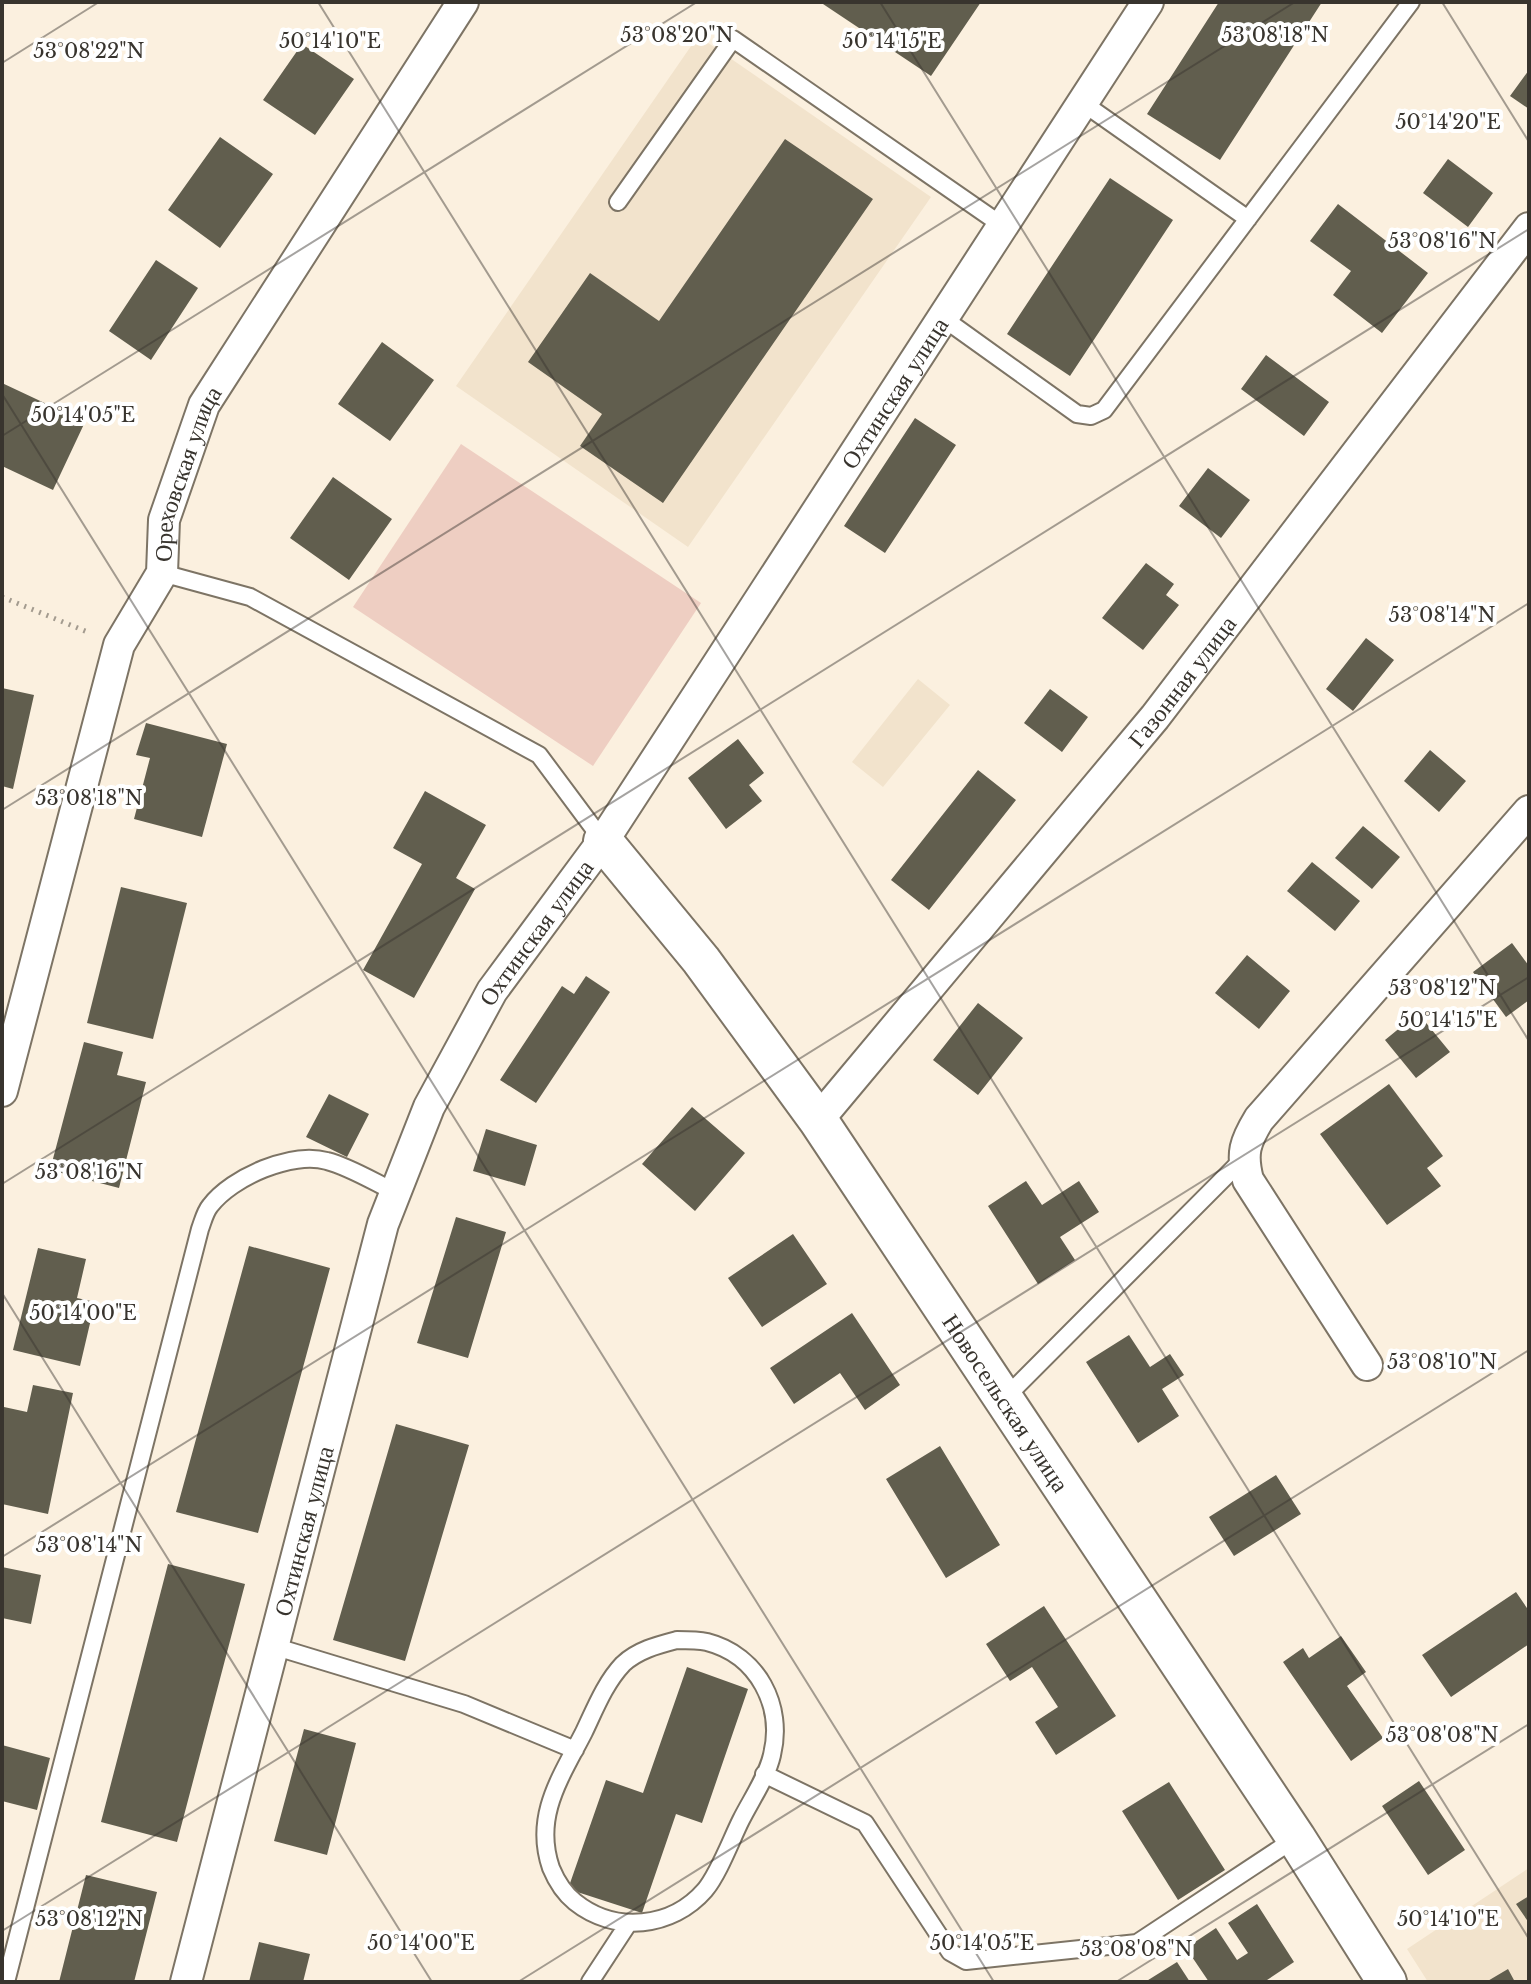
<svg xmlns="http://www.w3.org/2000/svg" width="1531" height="1984" font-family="'Libre Baskerville',serif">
<rect width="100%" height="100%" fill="#fbf0df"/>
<path fill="#f2e3cc" d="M698 36 931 197 688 547 456 386Z
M918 679 950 705 883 787 852 762Z
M1529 1868V1982H1428L1407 1949Z"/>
<path fill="#eecec2" d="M461 444 701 603 593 766 353 607Z"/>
<path fill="#615e4e" d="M820 2H981L931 76Z
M1219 2H1322L1220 160 1147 114Z
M302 44 354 79 315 135 263 100Z
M1529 70V109L1510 96Z
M220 137 273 174 220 248 168 210Z
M785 139 873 199 663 503 580 446 602 414 528 362 590 273 659 321Z
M1448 159 1493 193 1468 227 1423 193Z
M1110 178 1173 220 1070 376 1007 334Z
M1338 204 1428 273 1382 333 1333 295 1351 271 1310 241Z
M156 260 198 288 151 360 109 331Z
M382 342 434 380 390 441 338 404Z
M1266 355 1329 402 1304 436 1241 389Z
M2 383 85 422 53 490 2 466Z
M915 418 956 445 885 553 844 526Z
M1208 468 1250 500 1221 538 1179 506Z
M333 477 392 519 349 580 290 538Z
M1146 563 1174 584 1166 595 1179 605 1143 650 1102 618Z
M1366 638 1394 660 1353 711 1326 689Z
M2 688 34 695 13 789 2 786Z
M1050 689 1088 717 1062 752 1024 723Z
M146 723 227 744 202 837 134 819 150 758 136 755Z
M738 739 764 773 749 785 762 801 726 829 688 778Z
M1430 750 1466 781 1439 812 1404 781Z
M978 770 1016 800 929 910 891 880Z
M425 791 486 825 456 878 475 889 414 998 363 970 422 864 393 848Z
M1363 826 1400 857 1372 889 1335 858Z
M1312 862 1360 901 1335 931 1287 891Z
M121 887 187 903 153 1039 87 1023Z
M1512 943 1529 966V1000L1506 1017 1473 972Z
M1247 955 1290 991 1259 1029 1215 993Z
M586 976 610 992 536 1103 500 1080 562 986 574 994Z
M978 1003 1023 1038 978 1095 933 1060Z
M1418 1013 1450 1052 1416 1078 1385 1040Z
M84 1042 123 1052 117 1075 146 1082 119 1188 50 1170Z
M1389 1084 1443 1156 1427 1168 1441 1186 1387 1225 1320 1134Z
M329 1094 369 1114 347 1157 306 1137Z
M692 1107 745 1153 695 1211 642 1164Z
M486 1129 537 1145 525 1186 473 1171Z
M1026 1181 1042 1205 1079 1181 1099 1212 1060 1237 1075 1260 1038 1284 988 1206Z
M456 1217 506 1232 468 1358 417 1343Z
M793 1234 827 1284 762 1327 728 1278Z
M249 1246 330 1268 258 1533 176 1512Z
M38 1248 86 1259 77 1298 95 1302 80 1366 13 1350Z
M852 1313 900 1385 865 1410 840 1373 794 1404 770 1368Z
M1129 1335 1150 1367 1170 1354 1184 1375 1162 1389 1179 1416 1138 1443 1086 1362Z
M33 1385 73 1393 48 1514 2 1504 4 1407 27 1412Z
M396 1424 469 1445 405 1661 333 1640Z
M940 1446 1000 1545 946 1578 886 1479Z
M1276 1475 1301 1514 1234 1556 1209 1517Z
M168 1564 245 1584 177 1842 101 1822Z
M2 1567 41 1575 31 1624 2 1618Z
M1516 1592 1529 1611V1644L1451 1697 1422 1655Z
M1044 1606 1116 1716 1056 1755 1035 1722 1058 1707 1032 1667 1010 1681 986 1644Z
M1341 1636 1366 1672 1347 1686 1383 1738 1351 1761 1283 1662 1303 1648 1309 1658Z
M687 1667 748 1689 702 1823 676 1814 642 1913 568 1889 606 1780 643 1793Z
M304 1729 356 1743 327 1855 274 1841Z
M2 1745 50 1758 37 1810 2 1801Z
M1419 1781 1465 1850 1428 1875 1382 1806Z
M1169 1782 1225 1870 1178 1900 1122 1811Z
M86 1875 157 1892 134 1982H59Z
M1529 1896V1923L1516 1904Z
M1257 1904 1294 1962 1264 1982H1209L1186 1948 1216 1928 1237 1960 1248 1953 1228 1923Z
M259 1942 310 1954 303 1982H249Z
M1177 1962 1190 1982H1145Z
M1508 1969 1515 1982H1486Z"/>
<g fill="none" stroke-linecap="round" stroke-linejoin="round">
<defs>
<path id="service" d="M1083 103 1248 219
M618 202 733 39 1003 226
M943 318 1077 414 1091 416 1104 410 1411 2
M162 573 250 597 539 755 603 841
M1004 1399 1243 1159
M677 1640C687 1640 698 1640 707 1642 758 1655 784 1706 772 1755 767 1777 751 1800 741 1820 731 1840 719 1873 705 1890 672 1928 615 1934 575 1902 565 1894 556 1880 551 1868 533 1816 561 1777 584 1732 595 1709 605 1683 623 1664 638 1650 658 1645 677 1640Z
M273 1646 464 1704 575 1750
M764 1774 865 1823 950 1952 966 1961 1137 1943 1296 1838
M6 1982 200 1229C203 1221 205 1212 210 1206 232 1177 292 1151 327 1161 350 1167 374 1182 395 1192
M590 1982 628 1924"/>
<g id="minor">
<path id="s1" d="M2 1091 119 645 162 573 164 520 204 405 463 2"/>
<path id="s2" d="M818 1120 1155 717 1529 228"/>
<path d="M1367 1365 1248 1180C1241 1153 1245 1142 1259 1119L1529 811"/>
<path id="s3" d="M186 1982 383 1224 429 1107 492 991 603 841 1148 2"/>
</g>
<g id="tertiary">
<path id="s4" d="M603 841 701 960 818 1120 1296 1838 1387 1982"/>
</g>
</defs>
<use href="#service" stroke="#7d7465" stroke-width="20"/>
<use href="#minor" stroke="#7d7465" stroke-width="34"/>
<use href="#tertiary" stroke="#7d7465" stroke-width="42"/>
<path stroke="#a39b8f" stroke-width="5" stroke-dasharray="2 6" stroke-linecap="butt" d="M2 597 90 633"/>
<use href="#service" stroke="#fff" stroke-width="16"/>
<use href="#minor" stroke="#fff" stroke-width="30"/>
<use href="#tertiary" stroke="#fff" stroke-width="38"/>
</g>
<path fill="none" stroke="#38342e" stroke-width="2" stroke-opacity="0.45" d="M318 2 1529 1939M880 2 1529 1041M1442 2 1529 142M2 63 99 2M2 394 994 1982M2 436 697 2M2 810 1295 2M2 1184 1529 229M2 1293 432 1982M2 1557 1529 603M2 1931 1529 977M518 1982 1529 1350M1116 1982 1529 1724"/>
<g text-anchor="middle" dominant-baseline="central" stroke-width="8" stroke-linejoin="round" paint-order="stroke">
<g font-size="24" fill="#38342e" stroke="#fff">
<text stroke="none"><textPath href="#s3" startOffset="1762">Охтинская улица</textPath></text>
<text stroke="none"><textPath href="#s1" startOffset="648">Ореховская улица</textPath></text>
<text stroke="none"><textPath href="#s2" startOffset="570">Газонная улица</textPath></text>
<text stroke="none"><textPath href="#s3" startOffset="1114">Охтинская улица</textPath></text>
<text stroke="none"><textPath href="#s4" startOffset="692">Новосельская улица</textPath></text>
<text stroke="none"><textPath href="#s3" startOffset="466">Охтинская улица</textPath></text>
</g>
</g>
<g font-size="20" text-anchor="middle" fill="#38342e" stroke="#fff" stroke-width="8" stroke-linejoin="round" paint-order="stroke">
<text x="677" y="42">53°08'20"N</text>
<text x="1275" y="42">53°08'18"N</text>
<text x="892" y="48">50°14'15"E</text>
<text x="330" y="48">50°14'10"E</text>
<text x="89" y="58">53°08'22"N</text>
<text x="1448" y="129">50°14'20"E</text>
<text x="1442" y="248">53°08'16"N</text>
<text x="83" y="422">50°14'05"E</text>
<text x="1442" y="622">53°08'14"N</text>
<text x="89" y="805">53°08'18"N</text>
<text x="1442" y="995">53°08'12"N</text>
<text x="1448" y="1027">50°14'15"E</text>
<text x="89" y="1179">53°08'16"N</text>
<text x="83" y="1320">50°14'00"E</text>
<text x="1442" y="1369">53°08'10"N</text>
<text x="89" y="1552">53°08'14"N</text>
<text x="1442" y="1742">53°08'08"N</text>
<text x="89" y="1926">53°08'12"N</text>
<text x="1448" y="1926">50°14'10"E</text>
<text x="421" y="1950">50°14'00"E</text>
<text x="982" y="1950">50°14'05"E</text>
<text x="1136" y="1956">53°08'08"N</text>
</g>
<rect width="1531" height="1984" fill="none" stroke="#38342e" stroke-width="8"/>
</svg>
